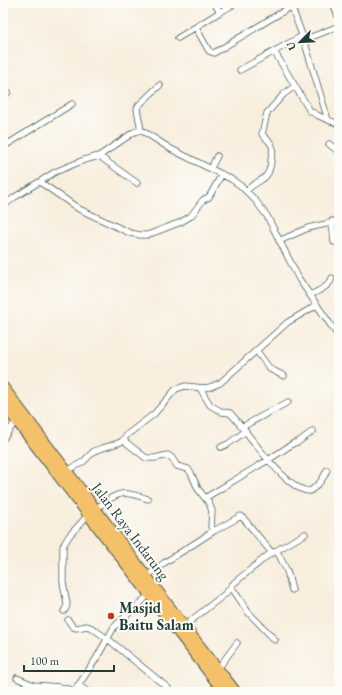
<svg xmlns="http://www.w3.org/2000/svg" width="342" height="695" font-family="'EB Garamond',serif">
<rect width="100%" height="100%" fill="#fdfcf7"/>
<filter id="ink" filterUnits="userSpaceOnUse"><feTurbulence type="fractalNoise" baseFrequency=".025" numOctaves="2"/><feDisplacementMap in="SourceGraphic" scale="8" xChannelSelector="R" yChannelSelector="G"/><feConvolveMatrix kernelMatrix="1 2 1 2 8 2 1 2 1" color-interpolation-filters="sRGB"/></filter>
<filter id="wash" filterUnits="userSpaceOnUse"><feTurbulence type="fractalNoise" baseFrequency=".012" numOctaves="4" result="noise"/><feDisplacementMap in="SourceGraphic" scale="16" xChannelSelector="R" yChannelSelector="G"/><feGaussianBlur stdDeviation="0.9" result="paint"/><feColorMatrix in="noise" values="0 0 0 0 0 0 0 0 0 0 0 0 0 0 0 0 0 1.4 0 .05"/><feComposite in="paint" operator="in"/></filter>
<g filter="url(#wash)">
<rect width="100%" height="100%" fill="#f8eede"/>
</g>
<g filter="url(#ink)">
<g fill="none" stroke-linecap="round" stroke-linejoin="round">
<defs>
<path id="street" d="M214 3 220 12 236 3
M290 3 304 40 328 120 339 124
M333 3 339 19
M196 28 209 51 214 53 292 6
M178 38 220 12
M304 40 339 26
M274 51 310 111 317 115 328 120
M240 70 302 36
M3 97 8 92
M141 130 137 109 138 106 160 85
M329 144 339 152
M3 147 72 104
M99 156 137 183
M211 168 217 156
M40 182 79 209 130 233 140 235H147L158 231 181 222 191 216 203 200 209 197 222 174
M246 191C258 178 269 183 271 161 271 156 274 151 272 146 270 140 265 139 262 134L267 113 284 94 295 86
M3 206 15 197 55 172 84 160 99 156 134 132 141 130 171 149 231 179 241 186 255 200 267 216 299 279 339 337
M332 221 334 242
M279 241 308 228 339 221
M310 295C318 291 329 287 332 278
M256 350 270 369 284 376
M200 388 210 405 222 412 230 413C247 430 286 492 310 491 318 486 323 480 327 470
M242 427 288 402
M3 439 16 421
M123 440 146 458H155L168 455 172 458 177 466 188 469 191 473 198 489 209 503 212 511 211 527 214 531 241 516 244 519 272 553
M221 447 228 444 246 431
M67 471 83 462 94 451 121 442 128 434 154 414 176 389 185 386 204 388 210 387 220 383 288 322 317 305
M205 498 268 460 294 443 298 442 313 431
M95 509C118 493 120 489 148 499
M277 551 287 571 292 590
M147 576 164 563 214 531
M64 611 66 608 67 604 63 582V546L69 536 89 514
M68 620 73 627 76 628 87 626 92 628 109 640 168 688
M184 626 225 594 230 588
M275 640 248 612 234 591 230 588 234 583 267 556 305 534
M217 670 237 643
M17 678 33 685 60 687 75 691
M78 685 88 692
M74 692 96 659 114 627 150 594"/>
<path id="highway" d="M3 387 184 626 236 692
M3 403 224 692"/>
</defs>
<use href="#street" stroke="#40584e" stroke-width="7"/>
<use href="#highway" stroke="#40584e" stroke-width="12"/>
<use href="#street" stroke="#fff" stroke-width="5.5"/>
<use href="#highway" stroke="#f4c16b" stroke-width="10"/>
</g>
</g>
<circle fill="#c8321e" stroke="#fdfcf7" stroke-width="1.5" cx="111" cy="616" r="4"/>
<g text-anchor="middle" dominant-baseline="central" stroke-width="4" stroke-linejoin="round" paint-order="stroke">
<g font-size="15" fill="#1f3d34" stroke="#fdfcf7">
<text transform="translate(131 531) rotate(53)">Jalan Raya Indarung</text>
</g>
<g font-size="15" font-weight="bold" fill="#1f3d34" stroke="#fdfcf7" text-anchor="start">
<text x="119" y="607">Masjid<tspan x="119" dy="17">Baitu Salam</tspan></text>
</g>
</g>
<rect width="342" height="695" fill="none" stroke="#fdfcf7" stroke-width="16"/>
<g transform="translate(300 42) rotate(246)" stroke="#fdfcf7" stroke-width="3" paint-order="stroke">
<path d="M0-3L7 15L0 10L-7 15Z" fill="#1f3d34"/>
<text y="-6" font-size="11" font-weight="bold" text-anchor="middle" fill="#1f3d34">U</text>
</g>
<path d="M24 665v6h90v-6" fill="none" stroke="#1f3d34" stroke-width="2"/>
<text x="30" y="665" font-size="12" fill="#1f3d34" stroke="#fdfcf7" stroke-width="3" paint-order="stroke">100 m</text>
</svg>
